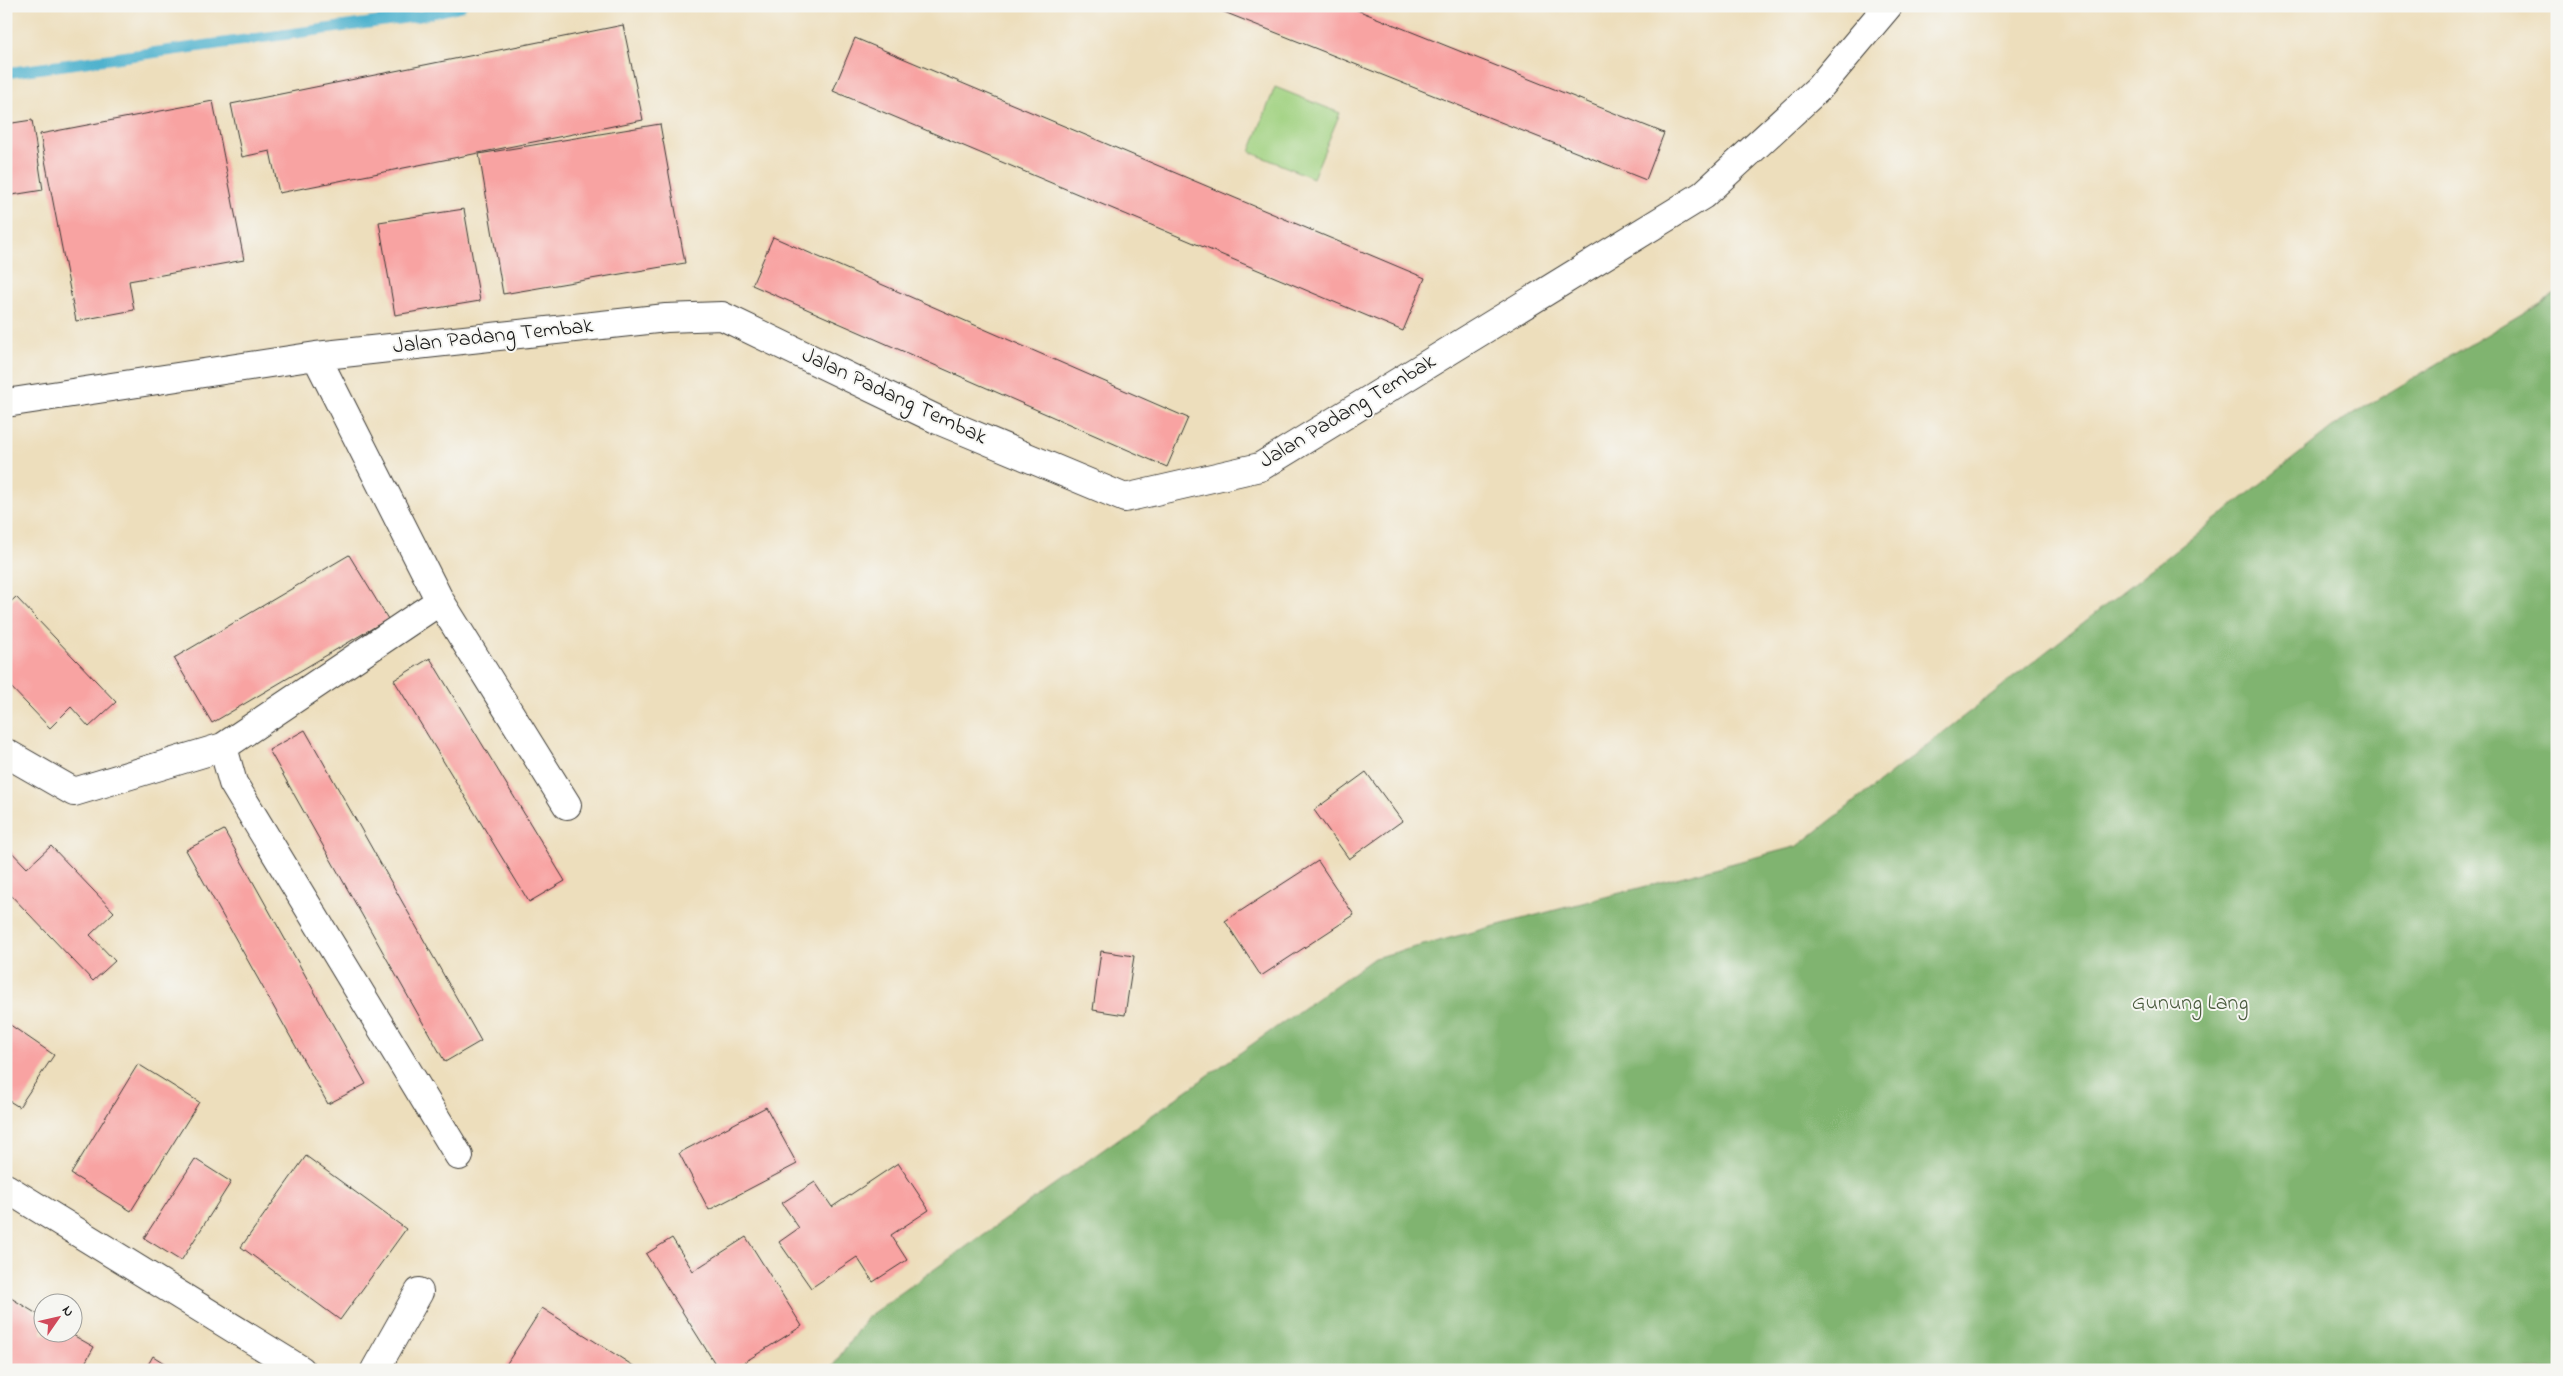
<svg xmlns="http://www.w3.org/2000/svg" width="2563" height="1376" font-family="'Indie Flower',sans-serif">
<rect width="100%" height="100%" fill="#f6f6f2"/>
<filter id="ink" filterUnits="userSpaceOnUse"><feTurbulence type="fractalNoise" baseFrequency=".02" numOctaves="2"/><feDisplacementMap in="SourceGraphic" scale="10" xChannelSelector="R" yChannelSelector="G"/><feConvolveMatrix kernelMatrix="1 2 1 2 8 2 1 2 1" color-interpolation-filters="sRGB"/></filter>
<filter id="wash" filterUnits="userSpaceOnUse"><feTurbulence type="fractalNoise" baseFrequency=".0096" numOctaves="4" result="noise"/><feDisplacementMap in="SourceGraphic" scale="20" xChannelSelector="R" yChannelSelector="G"/><feGaussianBlur stdDeviation="1.12" result="paint"/><feColorMatrix in="noise" values="0 0 0 0 0 0 0 0 0 0 0 0 0 0 0 0 0 1.4 0 .05"/><feComposite in="paint" operator="in"/></filter>
<g filter="url(#wash)">
<rect width="100%" height="100%" fill="#eddebc"/>
<path fill="#a1d281" stroke="#5e774e" d="M1275 87 1340 113 1313 178 1250 152Z"/>
<path fill="#80b46f" stroke="#4e6846" d="M2557 293V1370H830L867 1317 1374 958 1798 846 2341 421Z"/>
<g fill="none" stroke-linecap="round" stroke-linejoin="round">
<path stroke="#4fb2ce" stroke-width="11" d="M6 73 420 16 461 6"/>
</g>
<g id="blocks">
<path fill="#f8a3a2" d="M1215 6H1347L1664 133 1646 180 1214 8Z
M623 25 643 120 279 193 270 151 242 157 231 104Z
M855 38 1425 278 1403 331 833 91Z
M213 101 244 260 129 281 134 310 76 321 40 134Z
M32 120 43 190 6 196V124Z
M660 124 685 263 503 294 479 154Z
M464 209 480 301 395 315 379 222Z
M773 237 1188 418 1167 467 752 285Z
M349 555 388 619 212 723 174 658Z
M16 597 116 702 89 727 71 707 50 728 6 682V606Z
M430 658 565 881 529 902 394 680Z
M305 730 481 1041 445 1062 269 750Z
M1366 772 1402 821 1349 859 1314 810Z
M224 830 366 1084 328 1104 186 850Z
M6 846 27 868 51 846 114 912 90 935 115 961 93 981 6 890Z
M1318 861 1354 915 1261 976 1225 921Z
M1101 951 1134 956 1125 1015 1093 1010Z
M6 1022 54 1055 19 1107 6 1099Z
M138 1064 199 1102 131 1211 71 1174Z
M766 1107 797 1164 709 1210 679 1153Z
M306 1156 406 1229 340 1320 241 1247Z
M195 1159 231 1182 181 1261 144 1238Z
M898 1163 929 1210 891 1235 907 1260 873 1282 857 1257 811 1288 779 1242 799 1228 782 1203 815 1182 832 1207Z
M746 1237 802 1326 732 1370H719L646 1254 672 1238 693 1271Z
M6 1295 42 1317V1334H71L94 1347 81 1370H6Z
M542 1308 640 1370H506L504 1368Z
M153 1356 175 1370H145Z"/>
</g>
</g>
<g filter="url(#ink)">
<use href="#blocks" fill-opacity="0" stroke="#3b3934" stroke-width="1"/>
<g fill="none" stroke-linecap="round" stroke-linejoin="round">
<defs>
<path id="minor" d="M316 356 440 601 567 805
M6 403 316 356 666 318 722 316 938 420 1125 498 1260 467 1703 195 1819 88 1888 6
M223 747 233 783 459 1156
M6 753 74 792 223 747 440 601
M6 1188 301 1370
M375 1370 419 1292"/>
</defs>
<use href="#minor" stroke="#3b3934" stroke-width="30"/>
<use href="#minor" stroke="#fff" stroke-width="28"/>
</g>
</g>
<g text-anchor="middle" dominant-baseline="central" stroke-width="4" stroke-linejoin="round" paint-order="stroke">
<g font-size="22" fill="#1c1c1c" stroke="#f6f6f2">
<text transform="translate(493 337) rotate(-6)">Jalan Padang Tembak</text>
<text transform="translate(894 397) rotate(25)">Jalan Padang Tembak</text>
<text transform="translate(1348 412) rotate(-31)">Jalan Padang Tembak</text>
</g>
<g font-size="22" fill="#4b5c3f" stroke="#f6f6f2">
<text x="2190" y="1004">Gunung Lang</text>
</g>
</g>
<rect width="2563" height="1376" fill="none" stroke="#f6f6f2" stroke-width="25"/>
<g transform="translate(58 1318) rotate(56)"><circle r="24" fill="#f6f6f2" stroke="#9f9f9c"/>
<path d="M0-4L9 19L0 12L-9 19Z" fill="#d1495b"/>
<text y="-8" font-size="14" font-weight="bold" text-anchor="middle" fill="#1c1c1c">N</text>
</g>
</svg>
